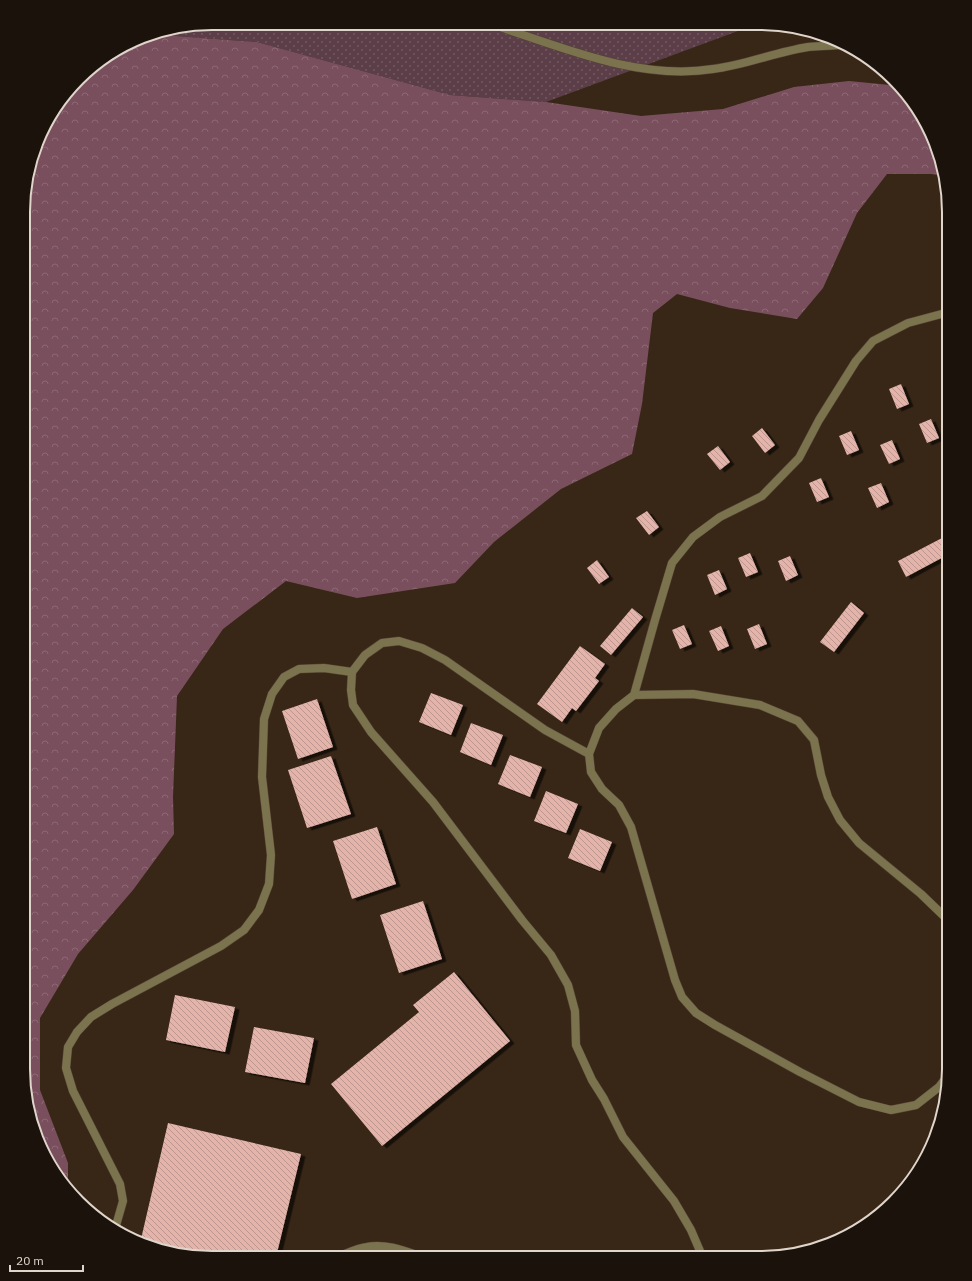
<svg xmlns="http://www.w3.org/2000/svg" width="972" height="1281" font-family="'IBM Plex Sans',sans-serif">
<defs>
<pattern id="grass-dots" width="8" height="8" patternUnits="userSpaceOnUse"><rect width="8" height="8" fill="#5b3e48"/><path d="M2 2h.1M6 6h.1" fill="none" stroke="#725961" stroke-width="1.8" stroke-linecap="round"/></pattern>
<pattern id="forest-crowns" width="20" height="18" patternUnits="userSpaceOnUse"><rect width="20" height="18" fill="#794f5e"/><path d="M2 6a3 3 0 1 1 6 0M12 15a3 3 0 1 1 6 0" fill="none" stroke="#8c6774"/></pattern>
<pattern id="building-back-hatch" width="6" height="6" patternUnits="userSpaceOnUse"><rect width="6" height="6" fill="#e4b3aa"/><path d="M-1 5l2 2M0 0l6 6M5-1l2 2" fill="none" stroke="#bc968f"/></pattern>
<filter id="shadow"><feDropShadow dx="4.5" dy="2.5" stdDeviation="0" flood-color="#0009"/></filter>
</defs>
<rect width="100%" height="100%" fill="#382717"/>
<path fill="url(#grass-dots)" d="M212 23 773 25 738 31 546 102 450 95 257 42 149 34Z"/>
<path fill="url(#forest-crowns)" d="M149 34 257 42 450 95 546 102 641 116 723 109 794 87 849 81 900 86 929 128 940 175 931 174H887L857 213 823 288 797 319 730 308 677 294 653 313 642 404 632 454 561 489 494 542 455 583 357 598 286 581 223 629 177 696 173 797 174 834 133 890 78 954 40 1018V1090L68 1163V1191L43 1153 23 1069 25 187 48 118 88 70Z"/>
<path fill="url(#building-back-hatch)" filter="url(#shadow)" d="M901 384 909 404 897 409 889 389Z
M931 419 939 438 927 443 919 424Z
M762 428 775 445 765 453 752 436Z
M851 431 859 450 847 455 839 436Z
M892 440 900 459 889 464 880 445Z
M718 446 730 462 720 470 707 454Z
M821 478 829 497 817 502 809 483Z
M881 483 889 502 877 508 868 488Z
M647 511 659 527 649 535 636 518Z
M942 538 949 551V554L906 577 898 561Z
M750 553 758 572 746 577 738 558Z
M790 556 798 575 786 581 778 561Z
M597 560 609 577 599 584 587 568Z
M719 570 727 589 715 595 707 575Z
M851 602 864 613 834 652 820 642Z
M632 608 643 617 611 655 600 646Z
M759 624 767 644 755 649 747 629Z
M684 625 692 644 680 649 672 630Z
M721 626 729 646 718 651 709 631Z
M580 646 605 664 595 678 599 681 576 711 572 708 562 722 537 704Z
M431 693 463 705 451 735 419 722Z
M317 699 333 747 298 759 282 711Z
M471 723 503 735 491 765 460 752Z
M510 755 542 767 530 797 498 784Z
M331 756 351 814 307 828 288 770Z
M546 791 578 804 566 833 534 821Z
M377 827 396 884 352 899 333 841Z
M580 829 612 842 600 871 568 858Z
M423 901 442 959 399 973 380 915Z
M454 972 510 1041 382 1146 331 1084 419 1012 413 1005Z
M175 995 235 1007 225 1052 166 1040Z
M254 1027 314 1038 305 1083 245 1072Z
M168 1123 301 1154 276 1257 188 1256 141 1239Z"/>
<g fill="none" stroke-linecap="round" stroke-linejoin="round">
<defs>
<path id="lane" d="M491 24C561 47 639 81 713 69 745 65 776 52 808 47 818 46 829 46 839 45
M634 695 655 620 672 563 693 537 720 517 762 496 799 458 819 420 856 361 873 341 908 323 949 312
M589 754 545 730 445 660 422 648 399 641 382 643 365 655 352 672 351 690 353 705 371 732 433 802 522 920 551 955 568 985 575 1011 576 1045 592 1080 604 1099 623 1137 674 1201 691 1230 703 1258
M949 1074 939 1087 916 1105 891 1110 859 1102 800 1072 715 1025 696 1013 682 997 675 980 631 827 619 805 602 789 591 772 589 754 599 728 616 709 634 695 693 694 760 705 798 721 814 740 821 775 828 797 840 820 859 843 921 894 949 921"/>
<path id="street" d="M115 1229 123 1201 120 1184 73 1091 66 1068 68 1047 77 1032 91 1017 112 1004 221 946 244 930 259 910 269 884 271 855 262 777 264 719 272 694 284 677 299 669 324 668 352 672
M337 1257C346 1254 357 1248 367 1247 385 1243 405 1251 422 1257"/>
</defs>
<use href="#lane" stroke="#534334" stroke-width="9"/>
<use href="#street" stroke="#534334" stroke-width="9"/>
<use href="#lane" stroke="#7b724e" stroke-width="8"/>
<use href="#street" stroke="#7b724e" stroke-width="8"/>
</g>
<path d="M0 0H972V1281H0ZM212 30H760A182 182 0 0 1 942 212V1069A182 182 0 0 1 760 1251H212A182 182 0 0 1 30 1069V212A182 182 0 0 1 212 30Z" fill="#1a120b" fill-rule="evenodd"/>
<path fill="none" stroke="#e0d5cb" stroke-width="2" d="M212 30H760A182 182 0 0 1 942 212V1069A182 182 0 0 1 760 1251H212A182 182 0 0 1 30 1069V212A182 182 0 0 1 212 30Z"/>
<path d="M10 1265v6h73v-6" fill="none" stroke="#e0d5cb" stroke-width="2"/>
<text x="16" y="1265" font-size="12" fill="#e0d5cb" stroke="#1a120b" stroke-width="3" paint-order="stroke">20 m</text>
</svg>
